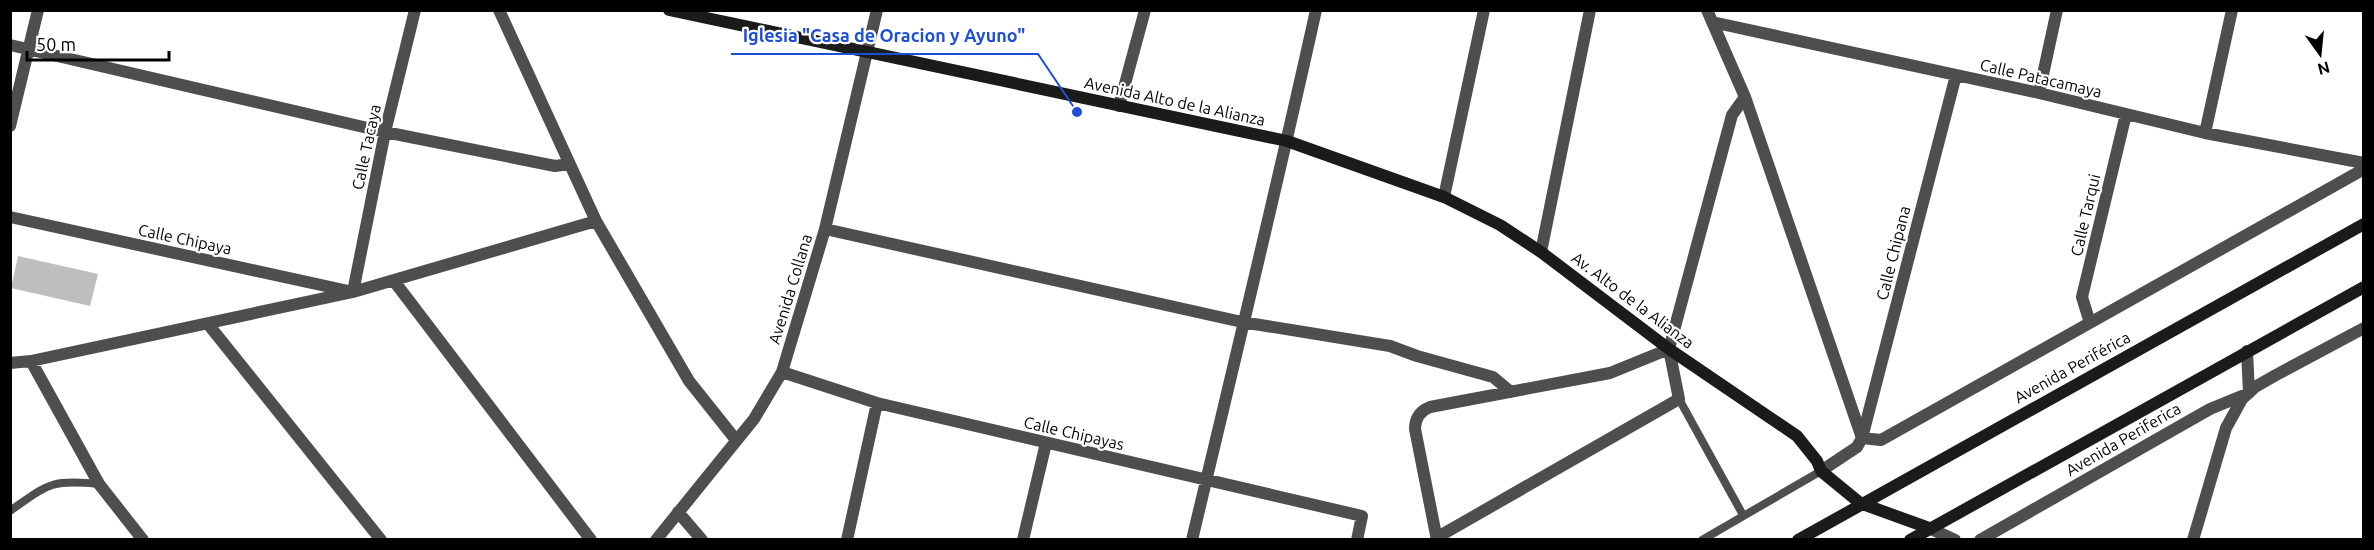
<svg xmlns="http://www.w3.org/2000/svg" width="2374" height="550" font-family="Ubuntu,sans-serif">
<rect width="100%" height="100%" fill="#fff"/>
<path fill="#bebebe" d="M18 256 98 274 90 306 11 288Z"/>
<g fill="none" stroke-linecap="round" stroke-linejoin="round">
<path stroke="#4e4e4e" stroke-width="8" d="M1679 399 1743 515
M10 511C48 484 51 479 99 484
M1702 540 1821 471"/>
<path stroke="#4e4e4e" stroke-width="12" d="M499 10 596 221 689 381 736 440
M1707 10 1745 97 1862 438 1857 447 1821 471
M1712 22 2039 93 2205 133 2364 163
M10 45 385 132 555 166 569 164
M1956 75 1862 438 1881 440 2364 169
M2039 93 2057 10
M1119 106 1145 10
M10 126 38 10
M2205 133 2232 10
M1444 197 1484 10
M10 217 353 292 385 132 415 10
M825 229 1242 322 1390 346 1417 356 1493 377 1511 392
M1541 252 1590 10
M394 281 591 540
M2090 323 2082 297 2126 114
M208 324 381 540
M31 361 99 484 143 540
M10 363 31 361 353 292 596 221
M782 372 877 403 1362 516 1357 540
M678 512 702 540
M1929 528 1955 540
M1436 538 1679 399 1669 349 1732 115 1745 97
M656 540 754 419 782 372 825 229 877 10
M847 540 877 403
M1023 540 1046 443
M1192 540C1234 363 1277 187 1316 10
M1437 540 1415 429C1415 418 1420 411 1430 407L1610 373 1669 349
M1980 540 2210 409 2249 393 2247 351
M2193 540 2226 428 2242 399 2255 387 2276 375 2364 328"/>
<path stroke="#1b1b1b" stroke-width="12" d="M669 10 1287 141 1444 197 1500 225 1541 252 1669 349 1797 436 1817 461 1821 471 1860 503 1929 528
M1798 540 2364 224
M1910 540 2364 287"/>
</g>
<g text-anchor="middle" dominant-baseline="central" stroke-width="4.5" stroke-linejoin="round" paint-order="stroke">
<g font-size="16" fill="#000" stroke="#fff">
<text transform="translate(2041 78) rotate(13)">Calle Patacamaya</text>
<text transform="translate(1175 101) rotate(12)">Avenida Alto de la Alianza</text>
<text transform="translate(366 147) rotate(-78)">Calle Tacaya</text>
<text transform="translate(2085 215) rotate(-77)">Calle Tarqui</text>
<text transform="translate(185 239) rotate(12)">Calle Chipaya</text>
<text transform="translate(1893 253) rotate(-76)">Calle Chipana</text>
<text transform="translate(790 289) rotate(-73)">Avenida Collana</text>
<text transform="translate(1633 300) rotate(37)">Av. Alto de la Alianza</text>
<text transform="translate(2072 367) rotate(-29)">Avenida Periférica</text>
<text transform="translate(1074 433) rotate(13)">Calle Chipayas</text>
<text transform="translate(2123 439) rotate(-30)">Avenida Periferica</text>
</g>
</g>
<path fill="none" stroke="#1d4ed8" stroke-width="2" d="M1077 112L1038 54H731"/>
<circle fill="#1d4ed8" stroke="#fff" stroke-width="2" cx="1077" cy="112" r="6"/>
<g font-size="18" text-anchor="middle" font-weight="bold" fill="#1d4ed8" stroke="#fff" stroke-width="4.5" stroke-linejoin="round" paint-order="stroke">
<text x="884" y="42">Iglesia "Casa de Oracion y Ayuno"</text>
</g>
<rect width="2374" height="550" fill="none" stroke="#000000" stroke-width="24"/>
<g transform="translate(2320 54) rotate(165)" stroke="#ffffff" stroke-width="4.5" paint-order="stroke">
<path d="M0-4.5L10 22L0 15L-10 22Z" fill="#000000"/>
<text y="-9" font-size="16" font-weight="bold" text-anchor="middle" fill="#000000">N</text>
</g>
<path d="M27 51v9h142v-9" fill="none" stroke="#000000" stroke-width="3"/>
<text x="36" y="51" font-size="18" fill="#000000" stroke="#ffffff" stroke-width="4.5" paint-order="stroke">50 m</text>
</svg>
